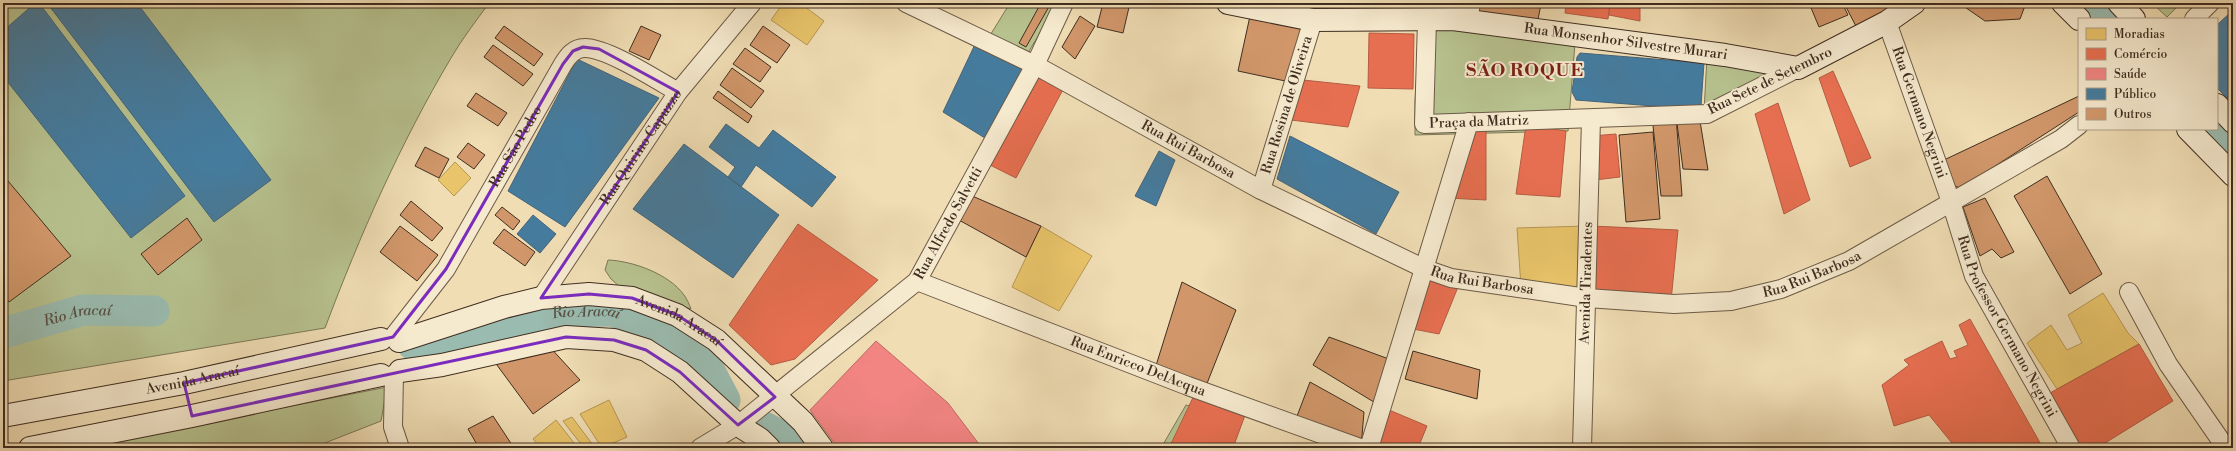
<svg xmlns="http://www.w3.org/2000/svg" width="2236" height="451" font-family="'Libre Bodoni',serif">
<rect width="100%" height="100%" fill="#f0ddb4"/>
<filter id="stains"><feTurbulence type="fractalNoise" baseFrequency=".005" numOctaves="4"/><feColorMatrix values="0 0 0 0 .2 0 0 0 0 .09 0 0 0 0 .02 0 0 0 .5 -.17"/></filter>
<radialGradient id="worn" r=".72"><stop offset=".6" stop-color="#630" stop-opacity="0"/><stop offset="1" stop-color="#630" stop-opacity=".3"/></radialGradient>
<path fill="#b7c28f" stroke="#7c7858" d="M3 3H489C476 21 462 39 451 58 400 144 360 235 325 328L3 381Z
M1010 3H1058L1026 56 989 37Z
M2152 3H2181L2167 17Z
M1420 25 1575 43 1568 131 1415 135V101Z
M1707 57 1786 69 1704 111Z
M608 260C633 261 669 274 684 295 687 299 689 304 691 309L645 293 620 287 611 279 605 270Z
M387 387 381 421 312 448H80Z
M1186 405 1194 407 1178 448H1161Z"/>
<path fill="#e9c46a" stroke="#b69754" d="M783 3H800L824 21 807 45 771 20Z
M455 162 471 178 454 196 438 180Z
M1041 226 1092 256 1059 311 1012 287Z
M1587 226 1586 296 1521 287 1517 228Z
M2103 293 2128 333 2139 344 2057 389 2027 343 2051 325 2067 350 2082 343 2068 315Z
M609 400 627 437 602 448 580 414Z
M572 417 593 445 588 448H584L563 421Z
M556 420 578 448H541L533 439Z"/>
<path fill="#e76f51" stroke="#b55c43" d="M1566 3H1610L1608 19 1565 13Z
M1610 3H1640V21L1609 15Z
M1369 33 1414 34 1413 89 1368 88Z
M1035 65 1067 82 1016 178 982 161Z
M1833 71 1871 158 1850 167 1819 78Z
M1303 80 1360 86 1348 127 1291 120Z
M1778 103 1810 200 1784 214 1755 114Z
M1470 124H1486V200L1447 198Z
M1526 125 1566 131 1560 197 1516 194Z
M1616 134 1620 177 1595 180 1591 136Z
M798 224 878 280 795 359 771 365 729 325Z
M1592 226 1678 230 1671 301 1589 295Z
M1426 271 1460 282 1439 334 1408 328Z
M1970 319 2043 448H1956L1929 415 1894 426 1882 385 1909 365 1904 360 1942 341 1950 359 1957 357 1954 351 1968 345 1959 325Z
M2139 344 2173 401 2097 448H2080L2050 393Z
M1197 389 1248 407 1233 448H1175L1170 446Z
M1382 407 1427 426 1418 448H1369Z"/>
<path fill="#f28482" stroke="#bd6a65" d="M876 341 948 403 982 448H838L810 410Z"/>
<path fill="#457b9d" stroke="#446478" d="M35 3H39L185 196 131 238 3 76V31Z
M47 3H137L271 180 214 222Z
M994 3H1006L1002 8Z
M2233 10V104L2217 88V25Z
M978 38 1035 65 993 143 943 112Z
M1580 53 1704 63 1701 106 1679 108 1576 100 1572 92 1577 57Z
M577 59 659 98 565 227 508 191Z
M726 124 759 148 773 130 836 177 812 207 756 165 741 187 728 177 735 167 709 147Z
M1290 136 1399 192 1376 234 1277 179Z
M684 144 779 215 733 278 633 209Z
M1159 151 1175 160 1156 206 1135 196Z
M533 215 556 234 540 253 517 234Z"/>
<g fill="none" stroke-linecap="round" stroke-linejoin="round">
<g stroke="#9abbaf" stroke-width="31">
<path d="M2092 3 2107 19"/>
<path d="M2215 129 2233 148"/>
<path id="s1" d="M3 333 83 310 154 311"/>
<path id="s2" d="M413 345 559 312 611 311 659 328 703 358 725 400"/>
<path d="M753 421 793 442 797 448"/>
</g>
</g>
<path fill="#d1976a" stroke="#402e21" d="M1041 3H1051L1026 47 1019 43Z
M1103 3H1130L1123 33 1097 27Z
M1471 3 1541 4 1536 30 1468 22Z
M1809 3H1842L1848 15 1819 27Z
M1844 3H1899L1861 36Z
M1959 3H2026L2020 19 1985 21Z
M1080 16 1095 26 1075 59 1062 47Z
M1250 16 1302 27 1290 82 1238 71Z
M504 26 543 54 534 66 495 38Z
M641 26 661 35 649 60 629 51Z
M763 26 790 45 777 63 750 45Z
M493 45 533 74 523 86 484 57Z
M745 48 771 67 760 82 733 64Z
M732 68 764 91 751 108 720 85Z
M718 91 752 116 748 123 713 98Z
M476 93 507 113 498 126 467 106Z
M2079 96V112L1961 188 1954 186 1944 160Z
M1699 115 1708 170 1683 169 1676 116Z
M1676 116 1682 196H1661L1652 117Z
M1653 132 1660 219 1626 222 1619 135Z
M468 143 485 155 474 169 457 157Z
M425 147 449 159 439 178 415 166Z
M3 175 71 256 9 302 3 295Z
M2047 176 2102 274 2070 294 2014 196Z
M970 195 1041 226 1026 257 957 219Z
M1985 198 2014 252 2001 258 1992 249 1980 256 1963 207Z
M411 201 443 228 432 241 400 215Z
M502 207 520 221 513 230 495 215Z
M187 218 202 240 158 275 141 254Z
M400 226 438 255 417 281 380 252Z
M504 229 535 252 525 266 493 243Z
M1182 282 1236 310 1204 391 1154 372Z
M1329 337 1397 362 1382 407 1313 365Z
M548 345 580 380 533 414 491 357Z
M1413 351 1480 370 1477 399 1405 379Z
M1310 382 1364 412 1361 448 1294 424Z
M493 416 514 448H479L468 429Z"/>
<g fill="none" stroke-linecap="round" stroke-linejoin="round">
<defs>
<g id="street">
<path id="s3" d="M906 3 1035 65 1261 190 1425 269 1451 278 1587 298 1674 304 1731 301 1781 289 1849 261 2061 139 2079 125"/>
<path d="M1453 19 1456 3"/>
<path d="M2194 19 2210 3"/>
<path id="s4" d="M1427 20 1424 124 1707 114 1798 68"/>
<path d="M1468 22 1471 3"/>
<path id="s5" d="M1887 22 1951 202 1974 276 2071 448"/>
<path id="s6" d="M1261 190 1313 20"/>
<path id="s7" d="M917 281 1188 386 1360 448"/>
<path d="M2129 292 2168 364 2226 448"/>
<path id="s8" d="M541 298 678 92 752 3"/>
<path id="s9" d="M393 337 446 269 563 64C568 56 574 48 584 48 606 47 657 80 678 92"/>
<path d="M394 374 393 427 400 448"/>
<path id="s10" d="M700 448 738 425 917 281 1035 65 1064 3"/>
<path d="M1369 448 1469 122"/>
<path id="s11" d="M1582 448 1591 119"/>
</g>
<g id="secondary">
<path id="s12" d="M1228 3 1313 20 1453 19 1725 55 1798 68 1887 22 1914 3"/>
<path d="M2063 3 2079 19"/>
<path d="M2119 3 2134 19"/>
<path d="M2217 105 2233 122"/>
<path d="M2188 129 2233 175"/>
<path id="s13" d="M399 341 504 307 541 298 589 294 632 298 677 315 716 340 803 422 822 448"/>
<path d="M400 371 442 365 566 337 614 340 646 350 680 372 738 425 760 439 769 448"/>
<path id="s14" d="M3 416 184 383 381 339"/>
<path d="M30 448 192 416 381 375"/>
</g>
</defs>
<use href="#street" stroke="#6c5a46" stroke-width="20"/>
<use href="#secondary" stroke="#402e21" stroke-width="24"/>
<use href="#street" stroke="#f5e9ce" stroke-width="18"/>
<use href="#secondary" stroke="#f5e9ce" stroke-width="22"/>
</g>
<path fill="none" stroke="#7b2cbf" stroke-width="3" stroke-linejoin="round" d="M583 47 599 49 678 92 541 298 589 294 632 298 677 315 716 340 775 397 738 425 680 372 646 350 614 340 566 337 192 416 184 383 393 337 446 269 563 64 573 51Z"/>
<g text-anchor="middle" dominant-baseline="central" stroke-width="4" stroke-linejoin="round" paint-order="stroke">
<g font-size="14" fill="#402e21" stroke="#f5e9ce">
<text stroke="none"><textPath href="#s12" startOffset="401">Rua Monsenhor Silvestre Murari</textPath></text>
<text transform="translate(1770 81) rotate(-26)">Rua Sete de Setembro</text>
<text stroke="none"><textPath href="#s6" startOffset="89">Rua Rosina de Oliveira</textPath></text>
<text stroke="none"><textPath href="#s5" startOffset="96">Rua Germano Negrini</textPath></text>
<text stroke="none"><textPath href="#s4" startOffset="159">Praça da Matriz</textPath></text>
<text stroke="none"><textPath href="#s9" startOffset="227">Rua São Pedro</textPath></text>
<text stroke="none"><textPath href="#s8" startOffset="181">Rua Quirino Capuzzo</textPath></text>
<text stroke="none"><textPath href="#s3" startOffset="318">Rua Rui Barbosa</textPath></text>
<text stroke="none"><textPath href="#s10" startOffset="340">Rua Alfredo Salvetti</textPath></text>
<text stroke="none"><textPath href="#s3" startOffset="978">Rua Rui Barbosa</textPath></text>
<text stroke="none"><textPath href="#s3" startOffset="642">Rua Rui Barbosa</textPath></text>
<text stroke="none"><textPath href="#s11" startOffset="165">Avenida Tiradentes</textPath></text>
<text stroke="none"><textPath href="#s13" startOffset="292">Avenida Aracaí</textPath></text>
<text stroke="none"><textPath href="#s5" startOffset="328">Rua Professor Germano Negrini</textPath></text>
<text stroke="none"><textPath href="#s7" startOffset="237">Rua Enricco DelAcqua</textPath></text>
<text stroke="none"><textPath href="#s14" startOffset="193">Avenida Aracaí</textPath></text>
</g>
<g font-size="15" font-style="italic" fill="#565144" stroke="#f5e9ce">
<text stroke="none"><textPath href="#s2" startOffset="177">Rio Aracaí</textPath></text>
<text stroke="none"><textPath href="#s1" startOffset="77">Rio Aracaí</textPath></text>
</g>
<g font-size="18" font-weight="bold" letter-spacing="1" fill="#7a1f14" stroke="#f5e9ce">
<text x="1525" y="70">SÃO ROQUE</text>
</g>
</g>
<rect width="2236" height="451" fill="none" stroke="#f0ddb4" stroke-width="16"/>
<rect x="4" y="4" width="2228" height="443" fill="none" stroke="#402e21" stroke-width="2"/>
<rect x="8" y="8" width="2220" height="435" fill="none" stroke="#402e21"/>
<rect x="2078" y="18" width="140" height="112" fill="#f5e9ce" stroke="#ad9e89"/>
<rect x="2086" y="28" width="20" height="12" fill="#e9c46a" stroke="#ad9e89"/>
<text x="2114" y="38" font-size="12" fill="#402e21">Moradias</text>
<rect x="2086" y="48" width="20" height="12" fill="#e76f51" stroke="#ad9e89"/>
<text x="2114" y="58" font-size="12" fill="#402e21">Comércio</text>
<rect x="2086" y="68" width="20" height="12" fill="#f28482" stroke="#ad9e89"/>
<text x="2114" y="78" font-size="12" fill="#402e21">Saúde</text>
<rect x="2086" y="88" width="20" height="12" fill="#457b9d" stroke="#ad9e89"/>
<text x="2114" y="98" font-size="12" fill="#402e21">Público</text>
<rect x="2086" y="108" width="20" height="12" fill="#d1976a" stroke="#ad9e89"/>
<text x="2114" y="118" font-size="12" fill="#402e21">Outros</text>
<rect width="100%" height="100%" filter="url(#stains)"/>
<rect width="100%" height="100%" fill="url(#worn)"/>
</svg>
